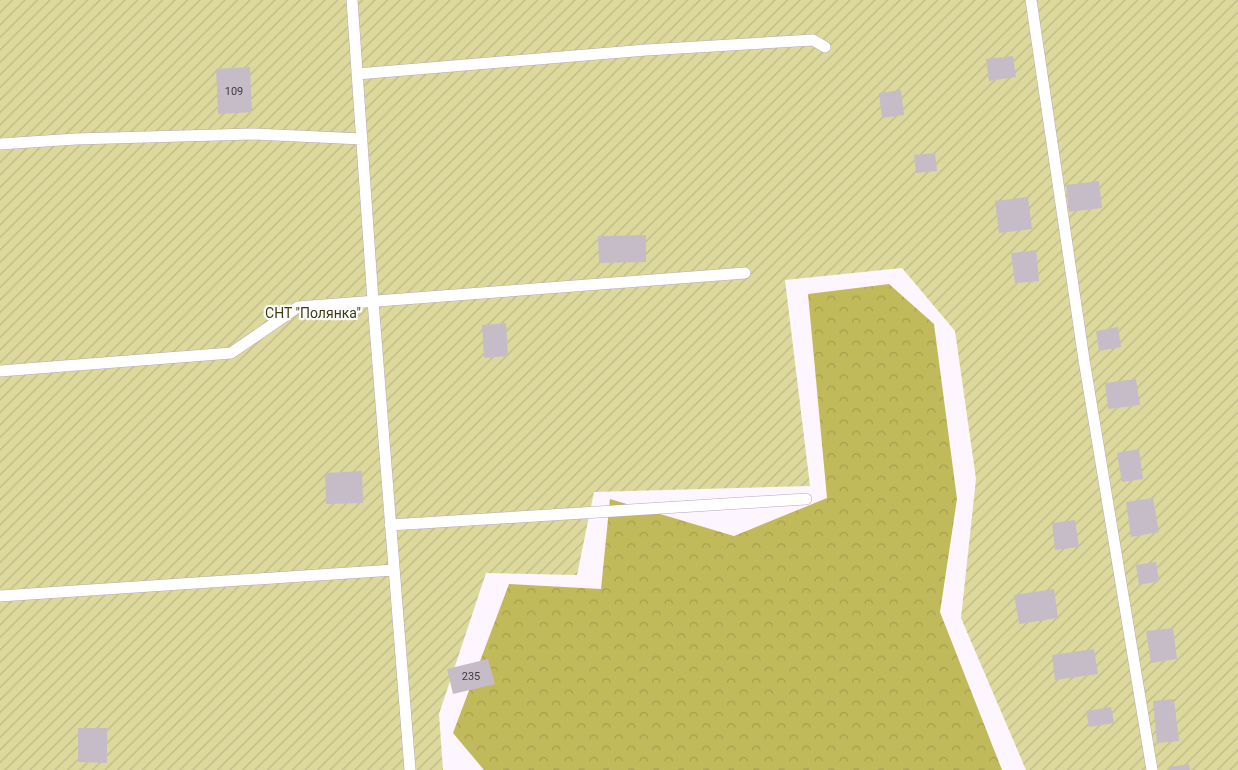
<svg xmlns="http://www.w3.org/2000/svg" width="1238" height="770" font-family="Roboto,sans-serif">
<defs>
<pattern id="forest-crowns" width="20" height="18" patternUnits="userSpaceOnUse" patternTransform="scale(1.25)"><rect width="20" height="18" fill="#c1ba5a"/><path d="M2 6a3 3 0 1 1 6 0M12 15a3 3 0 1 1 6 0" fill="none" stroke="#a59f4d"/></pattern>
<pattern id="garden-furrows" width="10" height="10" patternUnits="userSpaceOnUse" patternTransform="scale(1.25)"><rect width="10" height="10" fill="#ddd99d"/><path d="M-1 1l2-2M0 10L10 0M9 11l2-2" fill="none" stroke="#bdb986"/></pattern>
</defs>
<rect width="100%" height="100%" fill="#fdf5ff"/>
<path fill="url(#forest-crowns)" d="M889 284 934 324 957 499 940 612 1002 770H484L453 733 509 584 601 589 610 499 734 536 827 498 808 294Z"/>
<path fill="url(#garden-furrows)" d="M0 0H1238V770H1026L961 618 976 479 955 331 902 268 785 280 810 486 594 492 577 575 486 573 439 714 443 770H0Z"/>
<path fill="#c6bcc8" d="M1013 56 1016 77 989 81 986 59Z
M250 67 252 112 218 114 216 69Z
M901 90 904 115 882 118 879 93Z
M935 153 937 171 916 173 914 155Z
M1099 181 1102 208 1069 212 1066 185Z
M1028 197 1032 229 999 233 995 201Z
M646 235V262L599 263 598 236Z
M1036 250 1039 281 1015 283 1011 253Z
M506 323 508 356 484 358 482 325Z
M1118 327 1121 347 1099 351 1096 331Z
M1136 379 1140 405 1108 409 1105 383Z
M1139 449 1143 479 1122 482 1117 453Z
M362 471 363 503 326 504 325 473Z
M1153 498 1159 532 1131 537 1126 502Z
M1075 520 1079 547 1055 550 1052 523Z
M1156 562 1159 581 1139 585 1136 565Z
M1054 589 1058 618 1019 624 1014 595Z
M1173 628 1177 659 1151 663 1146 631Z
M1094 649 1098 674 1055 680 1052 655Z
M488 659 495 684 453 694 447 669Z
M1174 699 1179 741 1157 743 1153 701Z
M1111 707 1114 723 1089 727 1086 711Z
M78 728H107V763L78 762Z
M1189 764 1190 770H1169L1168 767Z"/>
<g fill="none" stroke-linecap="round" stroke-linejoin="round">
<defs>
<path id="service" d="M352 0 373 301 410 770
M1031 0 1084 360 1152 770
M357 74 646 50 813 40 825 47
M0 144 76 139 252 134 362 139
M0 371 231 353 298 307 745 273
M390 525 806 499
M0 596 394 570"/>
</defs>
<use href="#service" stroke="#b5abb7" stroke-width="12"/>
<use href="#service" stroke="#fff" stroke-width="11"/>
</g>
<g text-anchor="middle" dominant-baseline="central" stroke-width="4.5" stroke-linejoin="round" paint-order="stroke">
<g font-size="11" fill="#3e3a40">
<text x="234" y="91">109</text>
<text x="471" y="676">235</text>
</g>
<g font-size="14" fill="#3d3b11" stroke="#fff">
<text x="313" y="313">СНТ "Полянка"</text>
</g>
</g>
</svg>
